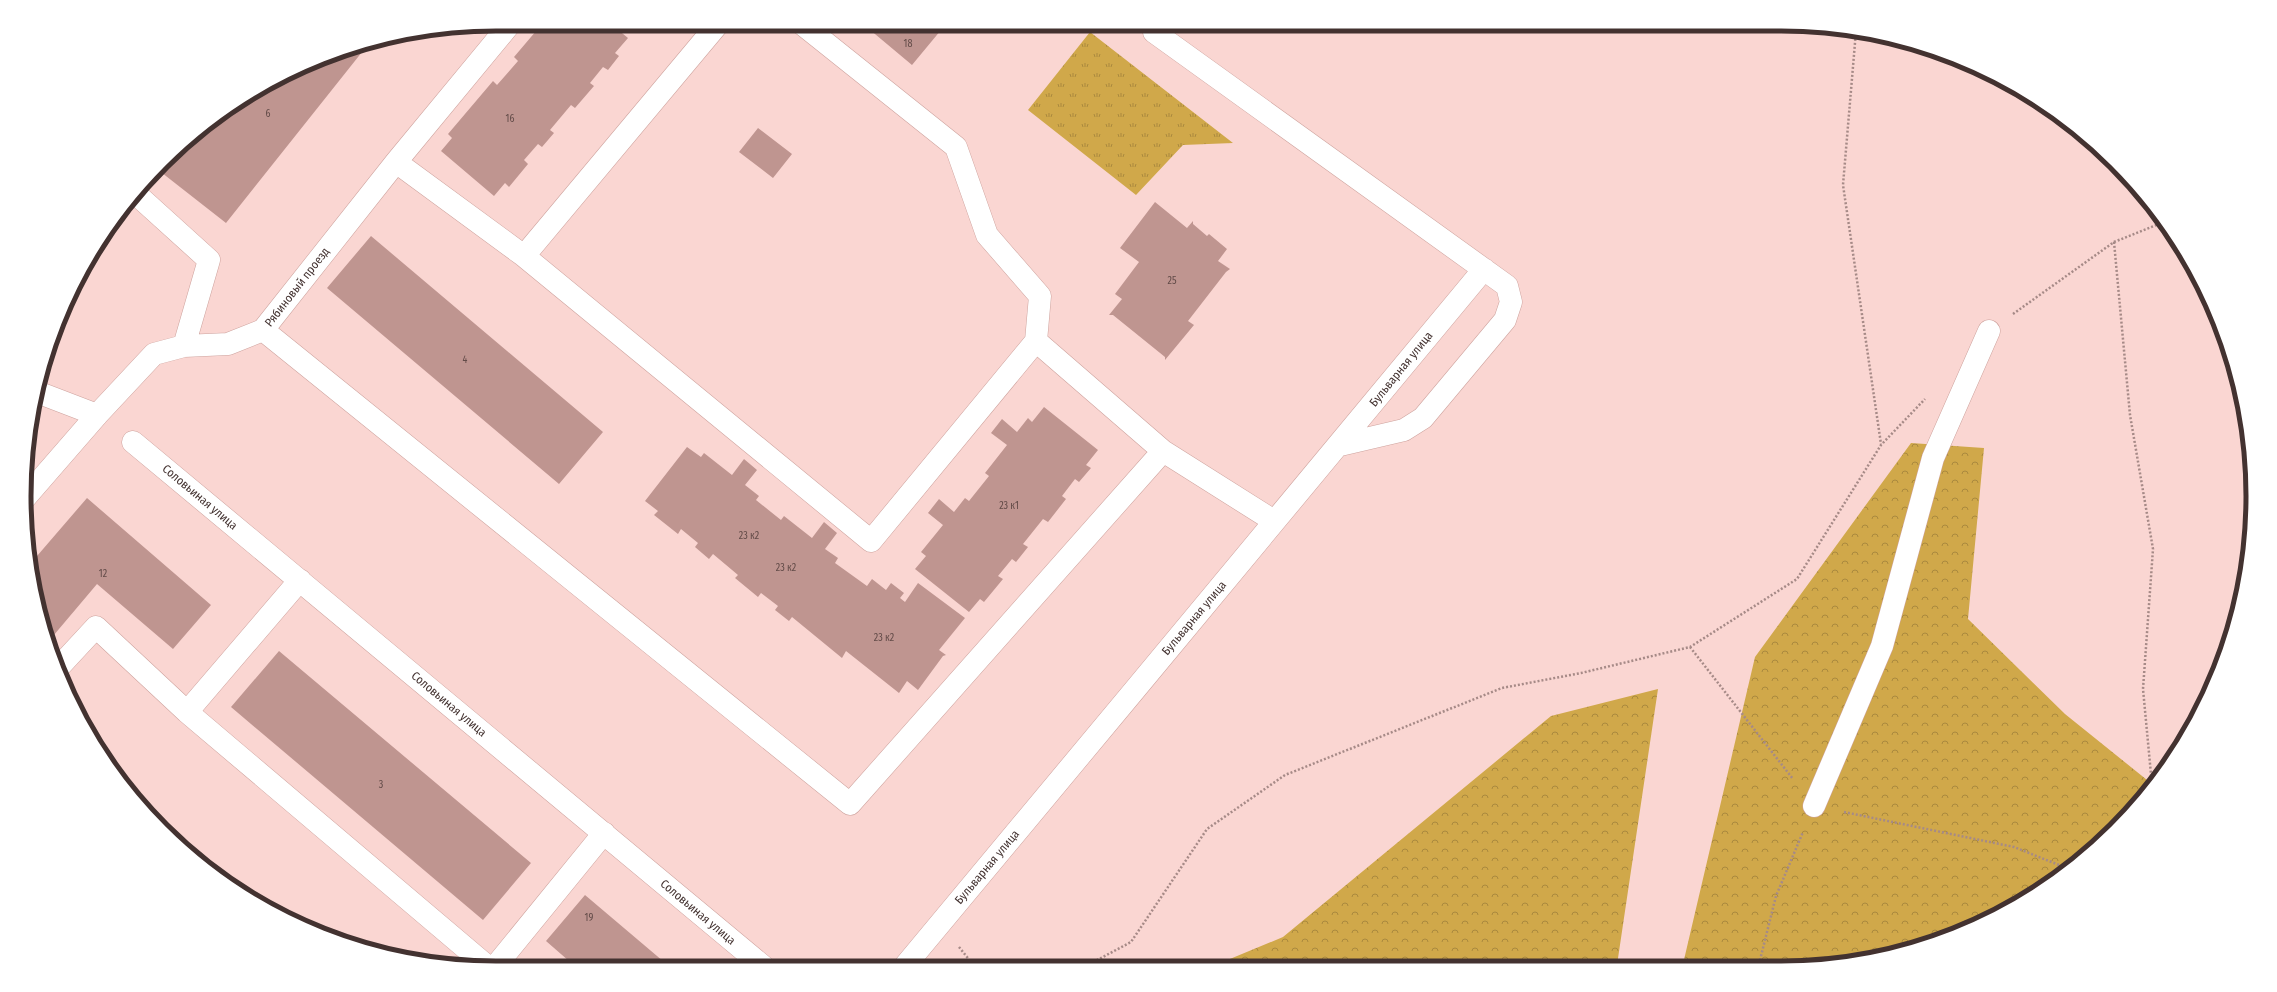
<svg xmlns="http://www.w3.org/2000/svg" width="2277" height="992" font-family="'Fira Sans Condensed',sans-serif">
<defs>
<pattern id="forest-crowns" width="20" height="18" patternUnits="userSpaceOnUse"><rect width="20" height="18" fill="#d0a84a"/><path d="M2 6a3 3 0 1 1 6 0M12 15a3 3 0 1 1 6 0" fill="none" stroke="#aa893e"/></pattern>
<pattern id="park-tufts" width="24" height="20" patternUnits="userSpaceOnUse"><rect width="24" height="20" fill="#d0a84a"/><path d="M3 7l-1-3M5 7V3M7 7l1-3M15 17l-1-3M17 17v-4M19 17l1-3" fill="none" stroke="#aa893e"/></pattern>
</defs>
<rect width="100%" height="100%" fill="#fad6d2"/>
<path fill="url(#forest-crowns)" d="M1911 443 1984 448 1968 619 2065 714 2152 784 2115 830 2069 870 1962 932 1843 964H1683L1755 657Z
M1658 689 1617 965 1213 966 1283 937 1551 716Z"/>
<path fill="url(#park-tufts)" d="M1090 32 1233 143 1183 145 1136 195 1028 110Z"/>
<path fill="#bf9590" d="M542 24H611L628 38 615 53 619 56 608 70 603 67 590 83 594 86 575 108 571 105 550 130 554 133 542 147 538 144 524 160 528 164 509 187 505 183 494 196 441 151 452 138 448 134 493 81 497 85 518 61 514 57Z
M863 24H946L912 65Z
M370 42 226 223 157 169 185 141 260 87 344 49Z
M758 128 792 154 773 178 739 152Z
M1155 202 1187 228 1193 221V224L1207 236 1209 234 1227 249 1218 261 1230 269 1226 272 1188 321 1194 325 1165 360V357L1113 315H1109L1122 299 1115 294 1139 262 1120 248Z
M371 236 603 432 559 484 327 288Z
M1044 407 1098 450 1086 465 1091 468 1079 482 1075 479 1062 496 1066 499 1048 522 1043 519 1023 544 1028 547 1016 562 1012 559 998 576 1003 579 984 602 980 599 969 612 915 569 926 556 921 552 943 525 928 513 939 499 954 512 965 498 969 501 989 476 985 473 1007 445 991 433 1002 419 1017 432 1028 418 1032 422Z
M687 447 701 457 704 453 732 475 744 459 757 470 745 485 759 496 756 500 781 520 784 516 812 538 824 522 837 533 825 549 838 558 835 563 867 586 872 579 886 590 891 583 904 593 900 598 905 602 918 583 965 618 939 650 946 655 943 656 918 690 907 681 899 693 846 651 842 658 792 617 789 621 775 610 778 606 761 593 758 597 735 578 738 575 713 554 709 559 695 547 698 543 681 529 678 534 654 515 658 511 645 501Z
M87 498 211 605 173 649 97 584 48 642 33 588 31 563Z
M279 651 531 863 483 920 231 707Z
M585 895 670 967 577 968 546 941Z"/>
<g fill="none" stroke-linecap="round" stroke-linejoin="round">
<defs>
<path id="minor" d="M1153 24 1154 32 1507 286 1511 302 1505 320 1423 418 1404 430 1340 445
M396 162 524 256 871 541 1036 341 1040 296 987 235 956 147 802 24
M135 193 209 260 184 346
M524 256 718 24
M263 330 850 804 1163 451
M1036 341 1163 451 1274 521
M37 392 97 415
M133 442 764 967
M24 499 97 415 154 354 184 346 228 344 263 330 396 162 510 24
M58 668 96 627 187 712 488 967
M187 712 300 580
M1814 806 1882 646 1933 458 1989 331
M904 967C1097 734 1292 503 1484 269
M494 968 604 833"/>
</defs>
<use href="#minor" stroke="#cea39e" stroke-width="23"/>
<path stroke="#a68a87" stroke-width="2.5" stroke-dasharray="2 2" stroke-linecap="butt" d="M1856 31 1843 185 1881 444
M2114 242 2130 415 2153 549 2143 689 2152 785
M2013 314 2114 242 2164 222
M1690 647 1793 779
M1844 812 2014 847 2069 869
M959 947 975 967
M1759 964 1776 896 1803 832
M1086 966 1131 942 1207 829 1285 775 1502 688 1581 673 1690 647 1797 579 1881 445 1925 399"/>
<use href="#minor" stroke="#fff" stroke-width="22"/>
</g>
<g text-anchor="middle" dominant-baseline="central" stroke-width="3.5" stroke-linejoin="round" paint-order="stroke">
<g font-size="10" fill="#624b48">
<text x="908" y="44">18</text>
<text x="268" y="114">6</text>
<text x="510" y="119">16</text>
<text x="1172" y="281">25</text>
<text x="465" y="360">4</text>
<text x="1009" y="506">23 к1</text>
<text x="749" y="536">23 к2</text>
<text x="786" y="568">23 к2</text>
<text x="103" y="574">12</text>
<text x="884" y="638">23 к2</text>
<text x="381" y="785">3</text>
<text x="589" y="918">19</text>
</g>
<g font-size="12" fill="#433230" stroke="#fff">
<text transform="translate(297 287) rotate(-52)">Рябиновый проезд</text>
<text transform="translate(1401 369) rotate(-51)">Бульварная улица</text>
<text transform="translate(200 497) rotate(40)">Соловьиная улица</text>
<text transform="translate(1194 618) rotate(-50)">Бульварная улица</text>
<text transform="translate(449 704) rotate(40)">Соловьиная улица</text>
<text transform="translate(987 867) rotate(-50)">Бульварная улица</text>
<text transform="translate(698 912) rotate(40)">Соловьиная улица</text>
</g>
</g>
<path d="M0 0H2277V992H0ZM496 31H1781A465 465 0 0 1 2246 496V496A465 465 0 0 1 1781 961H496A465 465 0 0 1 31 496V496A465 465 0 0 1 496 31Z" fill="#fff" fill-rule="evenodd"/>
<path fill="none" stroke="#433230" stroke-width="5" d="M496 31H1781A465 465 0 0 1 2246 496V496A465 465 0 0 1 1781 961H496A465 465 0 0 1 31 496V496A465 465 0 0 1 496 31Z"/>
</svg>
